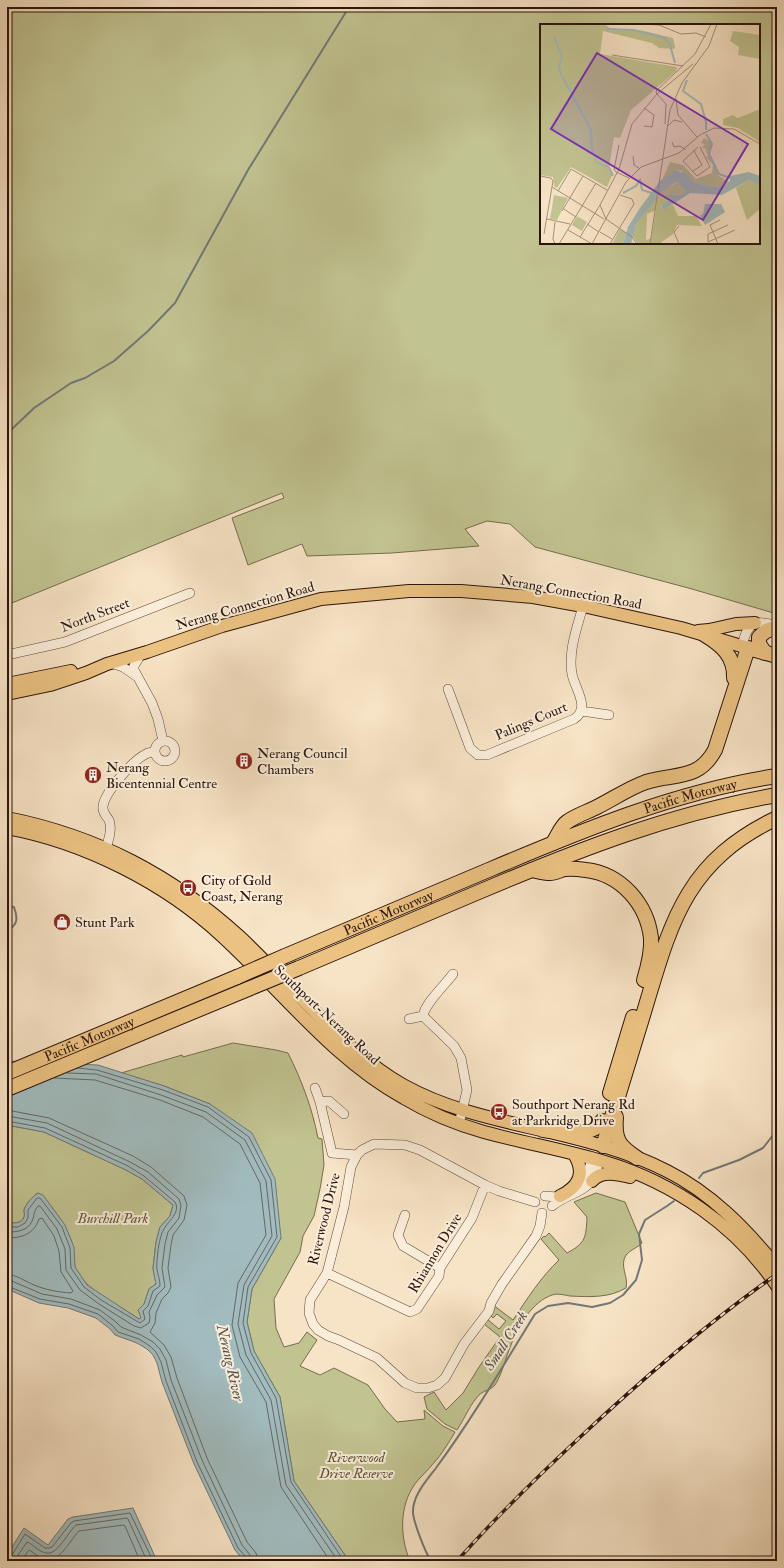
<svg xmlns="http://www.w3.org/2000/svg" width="784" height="1568" font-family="'IM FELL Double Pica',serif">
<rect width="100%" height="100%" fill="#f7e3c5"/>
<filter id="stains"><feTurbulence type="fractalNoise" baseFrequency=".005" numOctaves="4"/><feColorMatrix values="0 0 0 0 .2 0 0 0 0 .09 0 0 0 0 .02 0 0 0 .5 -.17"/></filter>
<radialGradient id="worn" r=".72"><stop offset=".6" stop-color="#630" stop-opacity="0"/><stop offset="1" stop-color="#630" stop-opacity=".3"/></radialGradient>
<path fill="#c1c391" stroke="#766c4e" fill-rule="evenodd" d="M7 7H777V614L692 589 535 547 510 524 487 521 465 529 479 546 392 553 307 556 302 544 248 565 232 518 284 498 282 493 7 605ZM541 25H759V243H541Z
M233 1043 276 1050 288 1053C302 1081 312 1108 318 1138L322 1139 324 1165 320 1189 314 1216 303 1236 300 1252 274 1299 276 1328 284 1347 299 1343 307 1332 317 1340 300 1366 320 1375 334 1368 368 1385 385 1409 397 1422 425 1419 424 1410 443 1426 455 1432C450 1441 444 1450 438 1458 432 1465 426 1472 419 1479 399 1501 399 1535 410 1561H349L294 1481 280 1397 254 1351 247 1322 252 1289 281 1238 210 1104 164 1086 121 1073 182 1055 183 1057Z
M7 1125 44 1132 126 1170 142 1179 173 1205 170 1216 160 1227 156 1242 153 1268 156 1284 149 1289 144 1304 138 1310 142 1318 139 1319C119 1305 85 1291 75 1267 73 1261 75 1253 73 1246 67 1225 54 1208 38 1193 33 1196 25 1205 24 1210 24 1213 25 1215 24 1217 22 1224 13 1223 7 1223Z
M596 1193 625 1202 642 1243C637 1248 630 1250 626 1255 619 1266 629 1277 626 1288 609 1298 590 1297 570 1296 564 1295 558 1293 552 1295 532 1302 518 1326 511 1345 505 1359 503 1372 495 1385 491 1390 485 1390 480 1394 470 1404 465 1418 457 1430L445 1424 427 1409 424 1397 434 1392 446 1410 463 1393 479 1367 500 1337 484 1324 487 1319 499 1329 506 1321 497 1314 493 1318 490 1315 493 1305 513 1320C527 1299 541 1277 559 1260L541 1239 544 1236 545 1237 549 1233 567 1253C586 1243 586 1237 587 1217L574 1202Z"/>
<path fill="#a1bbbe" stroke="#727876" d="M7 1061 98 1065 164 1086 210 1104 252 1133 275 1179 281 1238 252 1289 247 1322 254 1351 280 1397 294 1481 349 1561H244L235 1550 194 1464 162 1382 157 1363 153 1355 147 1349 137 1343 115 1335 110 1329 96 1318 68 1308 39 1303 7 1289V1223C13 1223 22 1224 24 1217 25 1215 24 1213 24 1210 25 1205 33 1196 38 1193L43 1195 65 1225 74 1247 75 1267 87 1285 139 1319 141 1318 138 1310 144 1304 149 1289 156 1284 153 1269 156 1242 160 1227 170 1216 173 1205 142 1179 126 1170 44 1132 7 1125Z
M133 1508 157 1561H7V1555L24 1528 48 1545 68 1519 73 1517Z"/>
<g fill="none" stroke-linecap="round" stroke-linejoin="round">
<path stroke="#666864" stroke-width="1" d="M77 1068 97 1070 163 1090 208 1107 249 1137 271 1180 277 1237 248 1287 243 1323 251 1353 276 1398 291 1482 344 1561
M67 1073 96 1074 161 1095 206 1112 245 1140 266 1181 272 1236 244 1285 238 1324 246 1355 271 1400 286 1485 338 1561
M54 1078 95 1080 160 1100 203 1117 240 1144 260 1183 266 1235 238 1283 232 1325 240 1357 266 1402 281 1487 330 1561
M7 1110 49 1118 133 1156 151 1167 184 1196 187 1205 184 1220 173 1235 171 1245 168 1268 171 1287 168 1293 162 1299 156 1313 155 1323 150 1332 164 1345 171 1357 177 1378 207 1458 247 1542 256 1553 258 1561
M7 1116 47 1123 130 1162 148 1172 179 1199 181 1205 179 1218 168 1232 165 1244 162 1268 165 1287 157 1295 149 1312 150 1318 149 1323 141 1328 134 1326 99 1304 80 1290 66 1270 65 1249 57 1229 40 1206H38C33 1212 35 1215 32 1221 28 1231 17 1232 7 1232
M7 1121 45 1128 128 1166 144 1176 175 1202C181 1213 168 1221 164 1229 159 1236 156 1261 157 1270 158 1275 160 1280 160 1286L153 1291 148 1306 143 1311 145 1319 140 1323 101 1300 84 1287 71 1268 70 1248 62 1227 40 1198H37L28 1210V1218L25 1223 18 1227H7
M7 1238C22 1238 34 1234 39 1219L42 1218 54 1236 59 1251 61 1272 73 1291 71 1293C58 1292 46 1290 34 1285 25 1281 16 1275 7 1274
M7 1280 12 1281 42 1294 71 1299 100 1310 116 1322 121 1327 141 1335 153 1342 160 1349 166 1360 171 1380 202 1460 242 1545 250 1555 252 1561
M7 1286 40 1299 69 1304 98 1314 113 1326 118 1332 139 1339 150 1346 156 1352 161 1362 166 1381 197 1462 238 1548 246 1557 247 1561
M7 1556 12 1555 25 1534 45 1548H49L52 1547 71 1523 74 1521 130 1513 153 1561
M11 1561 16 1558 27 1542C33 1544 39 1552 46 1553 57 1556 68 1532 76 1525L127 1518 128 1519 147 1561
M21 1561 29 1550C33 1552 38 1557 43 1559 59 1565 69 1541 79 1531L123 1525 125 1526 140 1561"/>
<path stroke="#727876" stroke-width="2" d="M7 436 12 429 34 408 71 383 85 378 114 361 148 331 175 303 248 170 349 7
M7 906 14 907C18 918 18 925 7 931
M699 1178 703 1173 739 1160 763 1148 777 1130
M431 1561C425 1552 414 1523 413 1513 412 1496 427 1480 436 1468 472 1419 503 1366 535 1314L548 1306 568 1303 592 1307 610 1303 623 1295 636 1280 642 1260 639 1234 645 1220 667 1206 674 1201"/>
<defs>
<path id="minor" d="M742 646C748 622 753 619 777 626
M141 654 134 666V670L152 703 158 719 163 741
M7 655 65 642 190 593
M111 663 123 667 136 676
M448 689 470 748 478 755H487L574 719C591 708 575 689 572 674 568 651 577 628 583 606
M582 711 609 715
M155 751a10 10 0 1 1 20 0a10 10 0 1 1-20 0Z
M104 854C107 844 113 831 109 820 106 815 102 813 103 806 105 792 133 760 146 754 149 752 152 752 155 752
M453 974C445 985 425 1003 423 1016L454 1046 461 1058 467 1090 459 1124
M409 1019 423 1016
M315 1088 320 1102 332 1153 357 1155
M320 1102 329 1101 344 1114
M576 1188 586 1178 592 1159
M545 1196 557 1197 565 1194
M535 1202 499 1191 485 1185 420 1150 405 1145 374 1144 362 1150 357 1155 351 1167 344 1207 327 1273 310 1300 309 1313 313 1324 318 1330 328 1336 339 1340 377 1358 405 1383 417 1388H428L437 1385 445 1378 464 1344 489 1311 491 1303 502 1284 536 1236 540 1226 542 1213
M552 1206C575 1188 592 1196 599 1160
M405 1215 398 1235 403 1246 440 1268
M327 1273 410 1312 417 1309 439 1276 440 1268 472 1218 485 1185"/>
<path id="major" d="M698 631 709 630 736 624 755 623
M7 684 71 671
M7 694 50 685 86 673 107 664 147 652 222 626 321 599 409 591H461L533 597 583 606 681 628 748 648
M7 818C97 836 172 875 240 937 257 953 273 970 289 986 325 1021 359 1060 403 1085 446 1109 494 1119 541 1130 584 1140 628 1151 667 1171 711 1193 746 1229 777 1267
M7 828C84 842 165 883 222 936 282 991 333 1059 404 1098 429 1113 456 1124 484 1132 524 1143 565 1150 605 1162 674 1183 737 1226 777 1286
M592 1181C601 1170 618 1174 630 1177
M560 1196C579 1187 586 1173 574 1154"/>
<g id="highway">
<path d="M705 635C722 645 735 657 734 678"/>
<path d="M765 653 759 644V637L766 631 772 629"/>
<path d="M553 843C557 837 561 826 567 822 575 816 587 812 597 807 613 799 629 788 646 782 675 773 698 781 715 750L748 648 777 656"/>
<path d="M532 870C537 871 544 873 550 873 555 873 560 870 565 869 572 868 579 869 586 870 621 874 647 904 651 938 652 952 648 967 644 980"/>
<path id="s1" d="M285 956C354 927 422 898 491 869 583 830 677 791 777 776"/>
<path d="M299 968C359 942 420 917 481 891 578 850 672 813 777 795"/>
<path id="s2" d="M7 1073 237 977"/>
<path d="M7 1089 248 989"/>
<path d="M610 1093 633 1017"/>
<path d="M616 1117C614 1140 619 1146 637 1158"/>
<path d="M543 1130C560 1131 591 1139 602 1121"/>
<path d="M603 1146C617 1101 630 1057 644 1012 671 922 685 862 777 818"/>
</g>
</defs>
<use href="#minor" stroke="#5e483a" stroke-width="10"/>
<use href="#major" stroke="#2b140b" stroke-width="14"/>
<use href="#highway" stroke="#2b140b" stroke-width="16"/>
<use href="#minor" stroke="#faedd9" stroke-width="9"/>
<use href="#major" stroke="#ecc282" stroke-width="12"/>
<use href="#highway" stroke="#ecc282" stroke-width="14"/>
<defs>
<path id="rail" d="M457 1561C494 1519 535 1479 577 1440 640 1381 706 1324 777 1274"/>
</defs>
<use href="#rail" stroke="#2b140b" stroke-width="3.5"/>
<use href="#rail" stroke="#faedd9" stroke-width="2" stroke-dasharray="6" stroke-linecap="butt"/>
<defs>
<path id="highway-bridge" d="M237 977 285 956
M248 989 299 968"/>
</defs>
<use href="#highway-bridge" stroke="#2b140b" stroke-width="16" stroke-linecap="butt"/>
<use href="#highway-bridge" stroke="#ecc282" stroke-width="14"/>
</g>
<defs>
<symbol id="building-disc" viewBox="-11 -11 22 22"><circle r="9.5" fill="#8f2418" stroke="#faedd9"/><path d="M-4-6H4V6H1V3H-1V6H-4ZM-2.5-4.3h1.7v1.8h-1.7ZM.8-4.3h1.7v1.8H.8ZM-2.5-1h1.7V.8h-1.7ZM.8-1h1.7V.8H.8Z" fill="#fff"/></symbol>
<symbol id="bus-disc" viewBox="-11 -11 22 22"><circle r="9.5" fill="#8f2418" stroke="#faedd9"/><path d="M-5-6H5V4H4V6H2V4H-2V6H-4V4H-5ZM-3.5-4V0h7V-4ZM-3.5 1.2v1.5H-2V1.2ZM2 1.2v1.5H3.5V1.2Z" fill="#fff"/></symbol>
<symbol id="shop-disc" viewBox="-11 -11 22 22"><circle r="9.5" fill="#8f2418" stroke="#faedd9"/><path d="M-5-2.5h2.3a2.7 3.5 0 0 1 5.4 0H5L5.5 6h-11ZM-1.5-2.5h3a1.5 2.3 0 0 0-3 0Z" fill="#fff"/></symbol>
</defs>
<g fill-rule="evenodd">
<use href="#building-disc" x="234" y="751" width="20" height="20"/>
<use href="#building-disc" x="83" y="765" width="20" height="20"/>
<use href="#bus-disc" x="178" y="878" width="20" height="20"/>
<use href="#shop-disc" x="52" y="912" width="20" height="20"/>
<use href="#bus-disc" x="489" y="1102" width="20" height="20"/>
</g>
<g text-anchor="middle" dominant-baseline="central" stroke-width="4" stroke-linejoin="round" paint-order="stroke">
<g font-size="14" fill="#2b140b" stroke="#faedd9">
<text transform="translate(571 592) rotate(10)">Nerang Connection Road</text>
<text transform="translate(245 606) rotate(-16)">Nerang Connection Road</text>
<text transform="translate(95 615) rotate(-21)">North Street</text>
<text transform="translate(531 721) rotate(-23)">Palings Court</text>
<text stroke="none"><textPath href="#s1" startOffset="436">Pacific Motorway</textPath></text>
<text stroke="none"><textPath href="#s1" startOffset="112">Pacific Motorway</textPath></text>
<text transform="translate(327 1015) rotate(43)">Southport-Nerang Road</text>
<text stroke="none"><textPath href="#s2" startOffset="89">Pacific Motorway</textPath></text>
<text transform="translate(324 1219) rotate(-76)">Riverwood Drive</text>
<text transform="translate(435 1253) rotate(-59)">Rhiannon Drive</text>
</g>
<g font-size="14" fill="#2b140b" stroke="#faedd9" text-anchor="start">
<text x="257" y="753">Nerang Council<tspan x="257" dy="16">Chambers</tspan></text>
<text x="106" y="767">Nerang<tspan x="106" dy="16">Bicentennial Centre</tspan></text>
<text x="201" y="880">City of Gold<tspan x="201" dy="16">Coast, Nerang</tspan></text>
<text x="75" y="922">Stunt Park</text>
<text x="512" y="1104">Southport Nerang Rd<tspan x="512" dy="16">at Parkridge Drive</tspan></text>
</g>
<g font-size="14" font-style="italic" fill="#60513a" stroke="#faedd9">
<text x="113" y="1218">Burchill Park</text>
<text x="356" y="1457">Riverwood<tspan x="356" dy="16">Drive Reserve</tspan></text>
</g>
<g font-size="15" font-style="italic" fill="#544e4a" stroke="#faedd9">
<text transform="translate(506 1341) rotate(-57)">Small Creek</text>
<text transform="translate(230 1363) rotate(77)">Nerang River</text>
</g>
</g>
<g transform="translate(540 24)">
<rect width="220" height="220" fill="#f7e3c5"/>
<path d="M64 0 70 4 104 7 133 14 135 23 134 25 119 24 112 19 63 7 60 30 137 43 136 47 91 86 80 114 74 113 69 143 73 149 67 163 31 143 17 164 14 162 13 153 0 151V1ZM193 7 220 11V35L198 31 199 23 190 17ZM220 85V118L198 104 183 101V95L193 91 198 94ZM164 114 172 119 168 129 179 152 189 158 183 162 171 163 153 158 141 147 135 146 122 156 130 138 143 141 156 155 172 149 173 141 166 133 168 132 165 124H162L165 120 161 119ZM209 156 220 162V185L207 196 196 164ZM138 158 147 168 140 171 129 170 130 174 122 182 127 184 133 181 138 192H156L162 202 137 201 133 210 119 220H98L92 211 96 200 123 166ZM116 186 111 214 106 216 107 190ZM14 171 28 174 17 196 10 195ZM37 192 47 198 42 207 32 201ZM80 205 86 209 83 220H72Z" fill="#c1c391" fill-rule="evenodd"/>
<path d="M135 146 147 150 153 158 171 163 183 162 190 157V152L209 148 220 152V162L209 156 182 171 150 169 124 186 122 180 129 176V170L140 171 146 168 138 158 133 160 123 167 96 200 91 220H83L88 203 100 184 120 157ZM165 180H181L185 188 165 201 160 191 163 190Z" fill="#a1bbbe"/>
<path fill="none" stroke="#a1bbbe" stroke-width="2" d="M66 5 94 6 125 14 130 21 135 39M14 13 22 32 19 43 21 50 51 106 52 125 57 139 69 143 73 152M147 56 143 67 161 80 166 98V106M166 110 172 120 169 130 179 150 190 154M83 169 96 162 100 156 102 166 112 169"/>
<path fill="none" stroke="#a5907b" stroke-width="1" d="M103 0 119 1 141 10 156 9 166 13M72 31 143 42M117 71 116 67 155 30 171 0M136 75 138 91 157 113M104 84 114 91 112 103 104 102M125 100 126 80 117 70 153 40M128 102 134 96 142 98M132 118 134 123 140 122 146 126M158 123 143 137 157 152 170 143 160 123M93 132 94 141 100 145M153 147 162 141 154 127M76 148 74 145 79 121M76 148 89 154M0 152 11 154 13 157 4 210M12 163 64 195M18 167 31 145 67 166M24 185 36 193M22 187 43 152M7 195 30 200M47 200 59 208M188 201 168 210V218L195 206M139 202 134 208 139 220M28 206 52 220M60 208 72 215M40 213 60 181M15 220 13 215 15 198M19 220 56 159M52 220 86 158 101 143 139 129 160 111 174 104 194 105 220 120M70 220 94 180 92 175 80 171M97 220 92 213 66 195 60 181 79 145 92 100 117 70M110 220 130 86 142 59 169 22 177 0M178 220 170 201 180 196"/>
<path fill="#7b2cbf" fill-opacity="0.15" stroke="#7b2cbf" stroke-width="2" d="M57 29 208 120 163 196 11 105Z"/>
<rect width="220" height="220" fill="none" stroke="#2b140b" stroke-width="2"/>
</g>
<rect width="784" height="1568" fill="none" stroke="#f7e3c5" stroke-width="24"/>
<rect x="8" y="8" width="768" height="1552" fill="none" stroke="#2b140b" stroke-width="2"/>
<rect x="12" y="12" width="760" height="1544" fill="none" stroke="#2b140b"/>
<rect width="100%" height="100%" filter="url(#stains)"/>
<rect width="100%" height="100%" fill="url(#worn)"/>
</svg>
